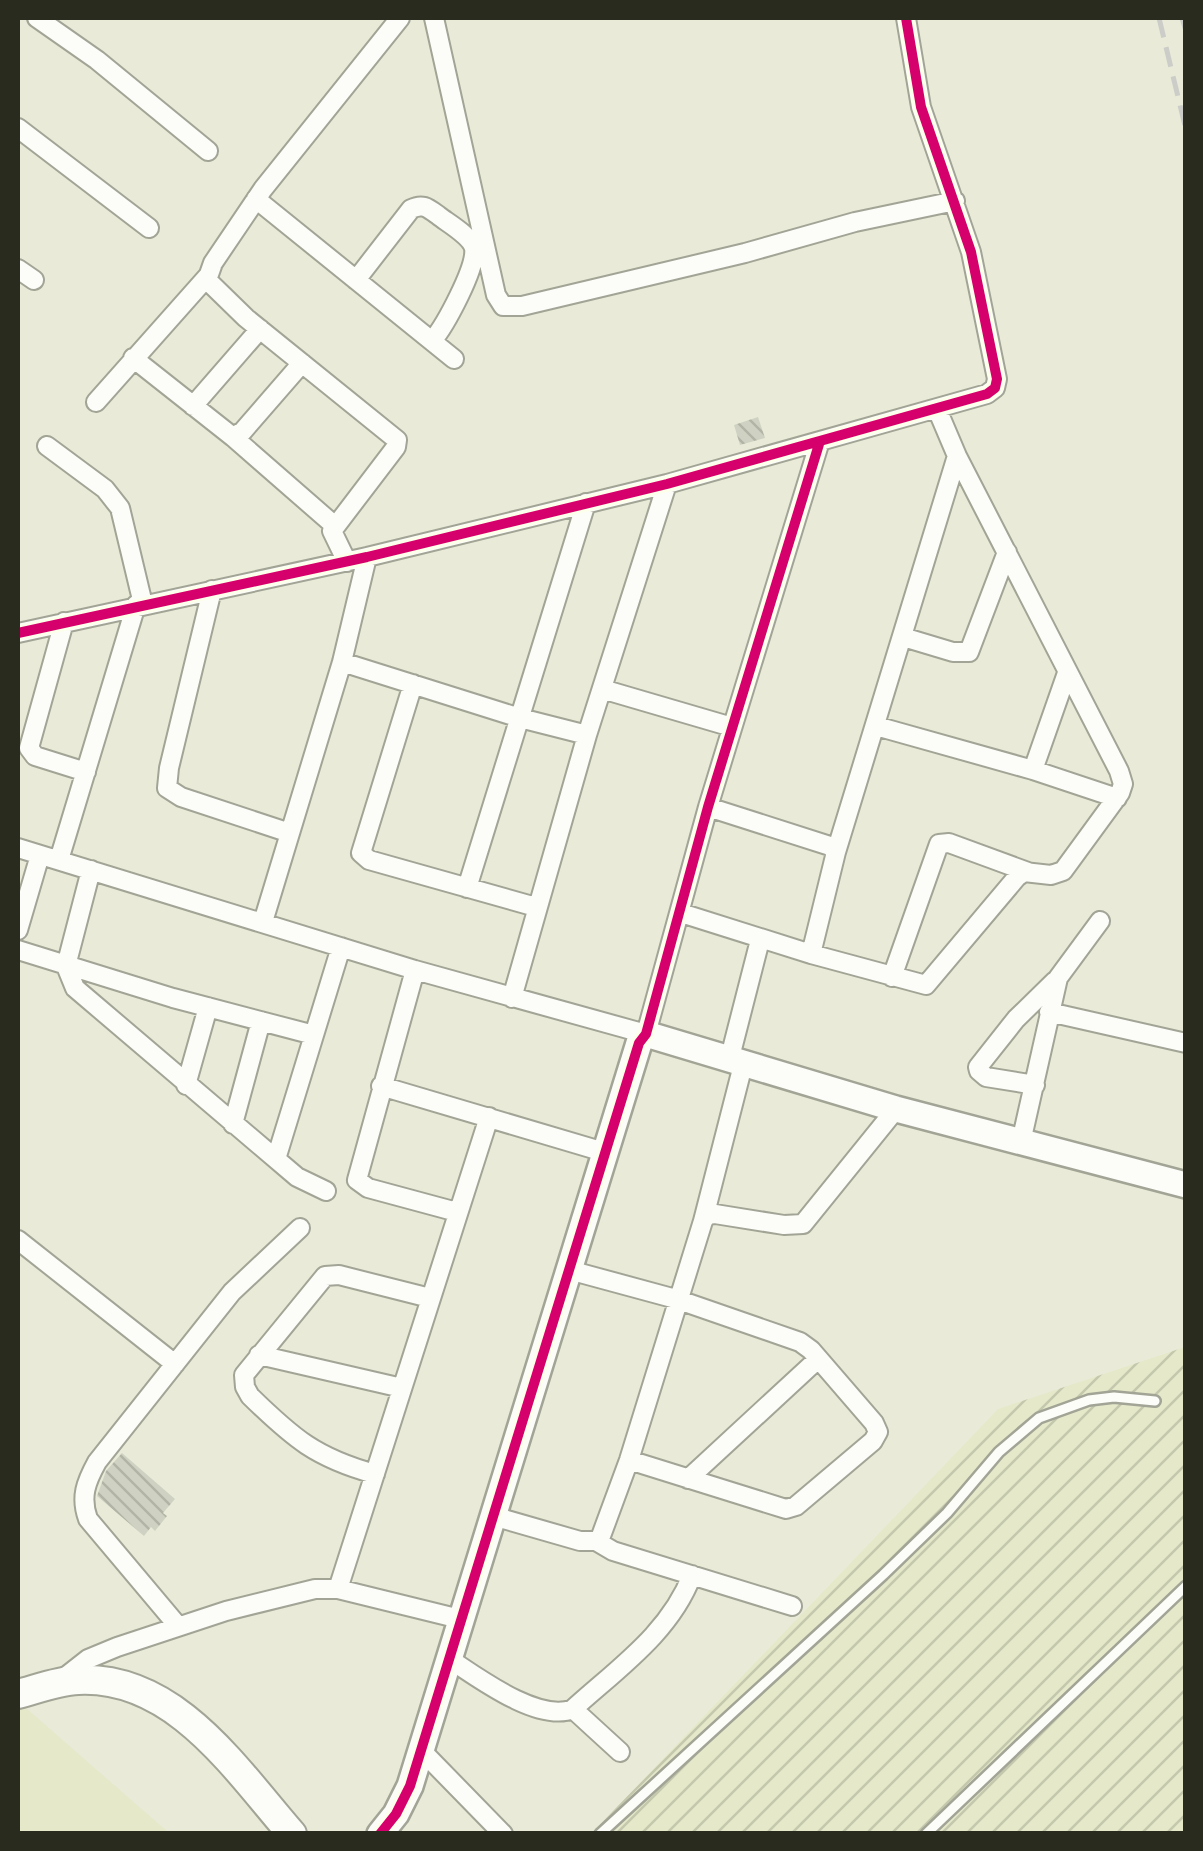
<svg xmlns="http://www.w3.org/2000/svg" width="1203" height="1851" font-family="Literata,serif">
<defs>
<pattern id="industrial-furrows" width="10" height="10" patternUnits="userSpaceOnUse" patternTransform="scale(2.5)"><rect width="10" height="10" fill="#e5e9c9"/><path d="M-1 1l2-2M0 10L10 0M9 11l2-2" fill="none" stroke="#c4c8ac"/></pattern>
<pattern id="building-back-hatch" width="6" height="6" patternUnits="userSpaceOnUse" patternTransform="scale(2.5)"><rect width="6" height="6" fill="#cfd1c2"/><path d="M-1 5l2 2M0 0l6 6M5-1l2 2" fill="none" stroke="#b2b4a6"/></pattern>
</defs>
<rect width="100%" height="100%" fill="#e9ebd8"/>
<path fill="#e5e9c9" d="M26 1708 169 1833H18V1710Z"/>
<path fill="url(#industrial-furrows)" d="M1185 1347V1833L591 1834 998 1409Z"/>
<path fill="url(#building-back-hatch)" d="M758 417 765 438 740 445 734 425Z
M122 1453 175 1499 163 1513 167 1516 155 1531 151 1527 144 1536 97 1496 106 1471Z"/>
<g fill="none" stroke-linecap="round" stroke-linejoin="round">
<defs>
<path id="lane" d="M600 1834 883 1575 947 1513 999 1452 1039 1418 1089 1400 1114 1397 1155 1401
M926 1834 1186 1586"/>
<path id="street" d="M37 18 97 60 208 151
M434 18 496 295 503 306H522L745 253 855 222 955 201
M18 128 149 228
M256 199 454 359
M18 269 34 280
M356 280 411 209C423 203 428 208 439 216 448 223 471 236 474 248 477 267 445 326 432 341
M133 358 233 437 243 431 302 363
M96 402 207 277
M193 406 260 329
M233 437 335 526
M47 446 105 489 120 508 143 604
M347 562 332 531 396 447 397 440 246 318 207 280 213 263 263 189 400 18
M212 590 169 768 167 788 181 797 290 833
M64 622 29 748 35 756 86 772
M18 633 367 557 667 484 987 394 995 388 997 379 971 252 921 107 906 18
M903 637 953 652H969L1007 552
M342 662 520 718 587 735
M413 684 361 853 369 860 536 907
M602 689 732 727
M876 726 1033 770 1117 798
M1033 770 1067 673
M708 807 830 846 836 852 811 954 926 985 1017 877 1024 872 1051 875 1063 871 1120 793 1123 784 1119 771 957 456 937 409
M18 848 415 970 646 1034 708 807 820 441
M836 852 957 456
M59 860 136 605
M91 870 66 966 75 988 297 1177 326 1191
M467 888 586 503
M681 913 811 954
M263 922 342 662 367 557
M18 930 40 855
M18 950 173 998 314 1035
M415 970 357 1180 368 1188 457 1212
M892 977 939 844 949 843 1028 872
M512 998 587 735 667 484
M1049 1012 1186 1043
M729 1061 760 940
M186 1085 208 1007
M1035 1085 986 1077 979 1071 978 1067 1016 1019 1055 981
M381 1086 604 1152
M233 1124 261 1021
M1021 1142 1058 978 1100 921
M276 1159 341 947
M703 1221 743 1065
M18 1240 175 1364
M569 1270 676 1299 800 1342 811 1350 874 1423 878 1432 873 1441 796 1506 786 1509 629 1460
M259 1355 402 1388
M375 1474C316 1458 293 1438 250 1396L245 1387 244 1375 325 1276 339 1275 430 1298
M688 1479 818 1359
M493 1516 580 1541H596L601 1536 629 1460 703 1221 707 1215 715 1214 784 1225 803 1224 896 1109
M596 1541 613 1551 792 1606
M338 1589 489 1117
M178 1626 88 1519C80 1497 86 1482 97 1462L232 1292 300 1228
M448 1658C477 1677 538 1723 573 1709 617 1669 670 1633 692 1575
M60 1681 88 1659 117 1647 226 1611 315 1589H338L460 1619
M573 1709 620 1752
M421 1750 503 1834"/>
<path id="secondary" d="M380 1834 396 1814 410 1786 639 1043 646 1034 896 1109 1186 1185"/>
<path id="primary" d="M18 1694C37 1689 58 1681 78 1680 175 1675 236 1770 292 1834"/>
</defs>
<use href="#lane" stroke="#a2a495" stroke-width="14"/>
<use href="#street" stroke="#a2a495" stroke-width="22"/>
<use href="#secondary" stroke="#a2a495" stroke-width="30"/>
<use href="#primary" stroke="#a2a495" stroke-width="32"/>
<use href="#lane" stroke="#fcfcf9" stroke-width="9"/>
<use href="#street" stroke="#fcfcf9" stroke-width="18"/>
<use href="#secondary" stroke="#fcfcf9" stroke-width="25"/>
<use href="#primary" stroke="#fcfcf9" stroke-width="28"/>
<path stroke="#cccdc8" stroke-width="5" stroke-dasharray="20 10" stroke-linecap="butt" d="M1159 18 1186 130
M1182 18 1186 31"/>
<defs>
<path id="cycleway" d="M18 633 367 557 667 484 987 394 995 388 997 379 971 252 921 107 906 18
M380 1834 396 1814 410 1786 639 1043 646 1034 708 807 820 441"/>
</defs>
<use href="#cycleway" stroke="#fcffea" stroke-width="16"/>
<use href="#cycleway" stroke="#d6006c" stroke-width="10"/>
</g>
<rect width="1203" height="1851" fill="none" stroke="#292b1e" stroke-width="40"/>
</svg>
